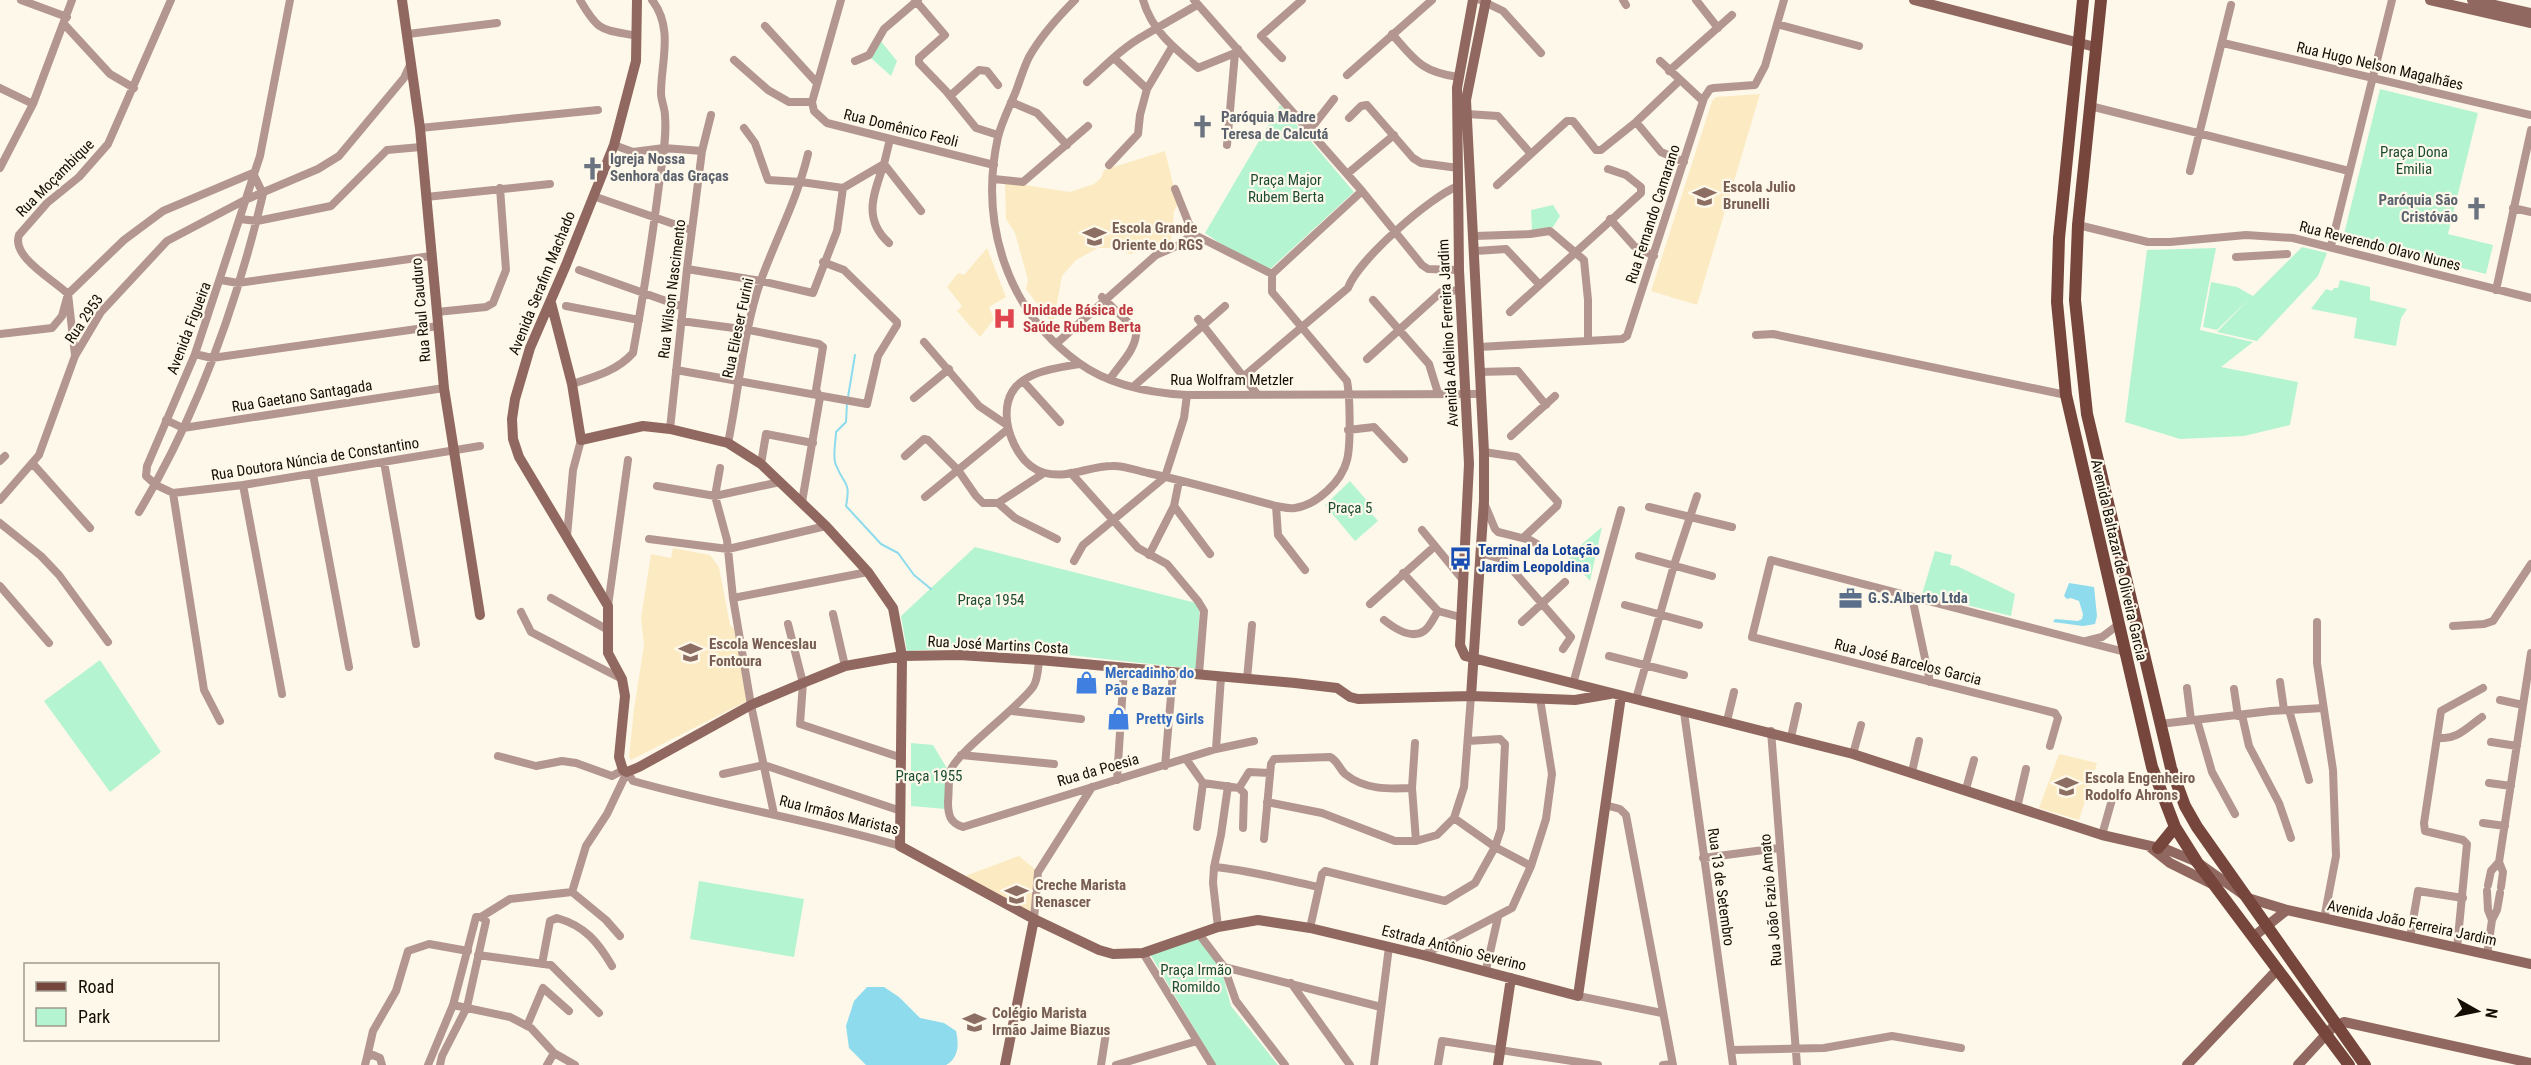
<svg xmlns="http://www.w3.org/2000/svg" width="2531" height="1065" font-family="'Roboto Condensed',sans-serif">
<rect width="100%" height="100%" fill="#fdf8ea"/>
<path fill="#fcebc2" d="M1760 94 1697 305 1651 291 1712 101 1716 97Z
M1165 151 1176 196 1177 206 1174 211 1171 242 1130 254 1114 248H1098L1076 260 1062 276 1053 325 1026 289 1028 280 1015 233 1006 219 1005 182 1070 192 1094 184 1101 178 1104 170Z
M987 248 1006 297 989 307 994 319 980 337 957 311 962 306 947 287 958 273 964 275Z
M673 548 710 555 719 567 730 625 735 630 747 701 631 760 629 757 634 709 644 645 641 618 651 554 671 558Z
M2059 754 2097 763 2079 820 2039 808Z
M1019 856 1036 870 1033 913 965 876Z"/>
<path fill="#b5f4d0" d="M880 40 897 61 891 76 871 58Z
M2380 89 2478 113 2448 234 2493 245 2486 274 2343 238Z
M1280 105 1354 192 1268 271 1237 255 1205 233Z
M1553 205 1560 216 1553 227 1532 230 1531 210Z
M2302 247 2327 253 2318 276 2257 341 2217 332 2250 298 2217 330 2203 327 2211 282 2237 287 2253 296Z
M2216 248 2200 330 2253 342 2221 367 2298 382 2290 425 2244 436 2180 439 2125 422 2147 250Z
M2340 280 2370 287V300L2407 309 2401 318 2396 346 2354 338 2357 318 2311 309 2326 289 2332 291 2334 288H2338Z
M1350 481 1375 510 1371 513 1378 521 1355 541 1325 505Z
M1602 527 1590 581 1568 556Z
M975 547 1200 604 1196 669 987 646 907 651 901 616Z
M1935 551 1952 555 1950 565 1957 566 2015 594 2011 616 1922 594Z
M100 660 161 752 110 792 44 701Z
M911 743 933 745 948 770 946 809 911 806Z
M699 881 804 899 794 957 690 939Z
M1198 937 1220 965 1231 1006 1278 1065H1216L1150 954Z"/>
<path fill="#8ddbec" d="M2069 583 2094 587 2097 616 2095 624 2083 626 2053 622 2055 619 2078 621 2082 619 2083 614 2079 601 2071 598 2067 599 2064 596Z
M867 987H884L899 997 920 1018 944 1023 956 1031C959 1044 959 1058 946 1065H866L849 1048 846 1026 854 1001Z"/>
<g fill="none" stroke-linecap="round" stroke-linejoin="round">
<path stroke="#8ddbec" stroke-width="2" d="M848 397 855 355
M847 403 846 422 836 432C836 441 832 457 836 465 844 486 851 480 846 506L881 544 898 553 914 575 931 589"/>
<path stroke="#b49690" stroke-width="8" d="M21 0 67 17
M290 0 260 156 195 354 147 466 146 476 156 485 173 493 243 485 480 446
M580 0C599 33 602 29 637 36
M841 0 812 102 814 111 827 123 994 165
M915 0 945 35 919 58V63L946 91 976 128 998 135
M1075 0C1058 17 1041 36 1029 57 1024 67 1020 80 1016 91 1010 106 1002 121 998 137 979 223 1007 311 1079 363 1109 385 1151 393 1187 395L1481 394
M1143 0C1152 31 1174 48 1198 68L1235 53
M1194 0 1362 191 1422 265 1428 269 1459 270
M1480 0 1503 11 1541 53
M1623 0 1626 5
M1696 0 1718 28
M64 24 110 74 134 88
M1777 24 1859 46
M765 26 817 83
M408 34 497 23
M1392 34C1415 60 1421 72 1458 77
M2223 43 2531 115
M1282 58 1261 36 1302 0
M734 60 768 90 789 102H812
M855 61 869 55 884 29 918 0
M1660 61 1703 101
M1669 71 1732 15
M1347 75 1432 0
M1087 82C1105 66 1123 47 1145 35 1162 25 1180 15 1197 5
M0 88 33 104
M1147 89 1172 47
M950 96 979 70 987 71 998 85
M1011 102 1037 113 1067 145
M2090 106 2349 171
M1467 114 1498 116 1531 154
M1349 118 1361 106 1367 105 1413 158 1421 163 1458 168
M1636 122 1661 152 1684 162
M420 128 598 110
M744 128 755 143 768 180 801 182 843 188
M1309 131 1334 99
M614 145 633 152 664 148 702 151
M1227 145 1235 53 1238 49
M884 164C874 193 862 219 889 243
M884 164 921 211
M1109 165 1138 134 1140 115 1147 89 1114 58
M0 168 33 104 72 0
M2190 171 2231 5
M1347 174 1394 135
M994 179 1023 182 1088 126
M1497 185 1567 121H1573L1596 150H1601L1636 122 1679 81
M1175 189 1193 234 1272 274
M593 196 691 230
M426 197 550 184
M2513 208 2531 212
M240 219 257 221 331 206 387 150 421 147
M1610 219 1634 246 1654 256
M2078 225 2148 242H2170L2246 235 2293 238 2531 298
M1475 236 1530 234 1550 231 1584 260 1588 300V341
M2331 246 2392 0
M1476 251 1506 249 1539 284
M2236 257 2287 254
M687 269 761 281 813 293 837 231 843 188 884 164 890 139
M579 270 683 307
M221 280 238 283 431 256
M2496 290 2531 130
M1102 297 1136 330C1138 348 1119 365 1110 379
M1373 300 1429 364 1438 393
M566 306 639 320
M437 312 486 307 493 303 506 270 500 188
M1510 312 1641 193V187L1626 175 1608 169
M1198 319 1257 394
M681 321 749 330 819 344 823 347 816 390 820 397 802 502
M0 334 52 328 62 316 68 294 124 240 163 211 253 173
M1756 335 1773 334 2066 395
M924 342 979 406 1007 425
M1057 343 1156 255 1179 245 1193 234
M1479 347 1622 339 1627 336 1704 98 1710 89 1714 88 1755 85 1765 66 1784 0
M195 354 212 358 438 326
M75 355 68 294C54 280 11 257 19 235L47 203 79 177 108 144 171 0
M1367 359 1441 292 1460 290
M1080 364C1055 368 1015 372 1008 402 1002 427 1018 466 1045 473 1067 479 1090 466 1112 466 1124 465 1137 471 1148 473 1191 482 1234 495 1276 506 1282 507 1289 509 1295 508 1317 505 1342 481 1347 460 1351 445 1350 396 1347 381L1272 292V274L1362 191
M676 370 867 404 878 356 897 325V322L844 270 823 262
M1479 372 1518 371 1546 405
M1243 377 1348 288C1358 260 1430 197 1458 186
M1023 381 1060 422
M572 384C594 377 617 371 633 353 643 297 652 241 659 185 662 163 667 138 665 116 665 108 661 101 661 93 661 62 674 28 652 0
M1134 386 1225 306
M914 398 949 369
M166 420 183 428 444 388
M670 429 687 269 702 151 711 115
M1348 430 1374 427 1404 459
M1511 436 1555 396
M728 443C739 390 743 331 761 280 777 236 797 200 808 154
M1484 452 1517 457 1558 502 1557 506 1523 538
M905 456 924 439 928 440 958 470 976 496 983 503H998L1044 473
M0 461 5 456
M384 462 416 644
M33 464 90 528
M761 464 766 434 813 443
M720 468 715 496 727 540 733 598 751 705 774 814
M1071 473 1138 548 1167 564 1198 601 1204 611 1199 674
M313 474 349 667
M243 485 282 694
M657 486 715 496 780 482
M173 493 204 690 220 721
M925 497 1008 429
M0 500 39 455 75 356 101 312 167 241 245 200 318 169 339 156 404 78 411 63
M998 503 1015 518 1057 539
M1485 505 1495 529 1498 532 1530 540 1537 544
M1174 506 1210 554
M1276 506 1278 535 1305 570
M1649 507 1732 527
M139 512C197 415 237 304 263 194L253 173
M0 523 41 556 59 575 108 642
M1422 530 1463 580
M567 536 573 470 581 440
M649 539 728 549 826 526
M1481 553 1504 560 1571 637 1563 649
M1149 555 1174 506 1179 481
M1639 556 1712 576
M1074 561 1083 545 1165 477 1184 418 1187 395
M1403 573 1438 611 1460 617
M0 586 49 643
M1912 597 1930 682
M551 598 608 630
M733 598 868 572
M1370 604 1435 546
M1625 605 1699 625
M608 606 628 460
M521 612 531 632 622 679
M833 614 845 666
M1384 620C1394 628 1411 640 1424 631 1430 627 1434 617 1438 611
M1522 622 1565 582
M2317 622V663L2333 770 2336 856 2324 919
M788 624 803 683 800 724 902 758
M2453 626 2484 624 2493 621 2531 564
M2086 641 2102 637 2118 625
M1609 656 1684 675
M1039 660C1038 669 1038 680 1033 687 1017 709 956 753 951 770 948 779 949 792 948 802 948 815 950 823 963 827L1216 749 1254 741
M1247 679 1252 625
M2280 682 2284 710
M1573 684 1621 510
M2187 688 2191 720
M2234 689 2238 716
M1636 699 1674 565 1697 496
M2500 700 2523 705
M2289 710 2309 780
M1012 711 1081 719
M1684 712 1733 1065
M2242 715 2249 746 2279 803 2291 838
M2197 720 2212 772 2235 814
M1727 721 1734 692
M2160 724 2271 711 2323 708
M1771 731 1797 1065
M1791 737 1798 706
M2437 737C2455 742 2468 727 2482 717
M2491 742 2517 746
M1415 743 1412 788 1416 841
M2050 746 2058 718 2055 713 1752 637 1771 560 2125 652
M1216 749 1221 677
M1853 754 1861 725
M961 755 1054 764
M498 756 536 766 562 761 576 763 612 776 623 770
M1186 759 1203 783 1239 788 1244 793 1243 828
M1165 766 1173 672
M627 772 633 781C721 806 812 820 900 846
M1912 772 1919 741
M723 774 764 765 901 811
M1117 780 1124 669
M2489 783 2511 786
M1239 788 1249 772 1270 773
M1966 789 1974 760
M1267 802 1322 813 1395 841H1416L1437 835 1454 818 1464 787 1471 696
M1605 805 1620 809 1626 815 1673 1065
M2017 808 2026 769
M1454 818 1495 847 1531 866
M2483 823 2505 826
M1197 827 1203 783
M2102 835 2113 796
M1264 839 1271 764 1274 759 1330 757C1337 760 1339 768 1345 774 1365 790 1388 789 1412 788
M1703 858 1779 848
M1214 867C1250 870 1284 880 1319 887
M2488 885 2491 871 2499 862
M2501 887 2503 872 2499 862 2531 653
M2487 891 2488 910 2492 920
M572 892 606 920 620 936
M481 917 510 899 572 892 586 846 607 814 627 772
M1034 919 1038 872 1092 787
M1218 927 1213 883 1214 867 1221 835 1228 786
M1310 928 1322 874 1325 871 1445 901 1475 883 1495 847 1501 829 1505 744 1500 739 1468 741
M1199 934 1224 967 1236 1001 1285 1065
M2410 938 2418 891 2463 898
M2457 948 2467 844 2463 840 2425 831 2424 823 2441 711 2483 688
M1143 953 1212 1065
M478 955 551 965 599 1013
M1423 955 1512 908 1531 866 1546 819 1552 774 1540 699
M2487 955 2492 920 2497 910 2500 893
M542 964 550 921 557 918C585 926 598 942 612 966
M1224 967 1381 1007
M1486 970 1498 917
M1291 983 1350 1065
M1578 996 1662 1013
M453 1005 510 1017 531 1028 554 1053 575 1065
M527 1026 543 988 569 1011
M1731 1050 1824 1048 1892 1036 1961 1048
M367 1057 373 1031 396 991 408 951 429 944 468 951
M365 1065 367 1057 373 1055 380 1058 382 1065
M428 1065 453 1005 476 917H481L486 921 467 1007 442 1056 440 1065
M547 1065 554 1053
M1101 1065 1106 1033
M1116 1065 1197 1041
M1374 1065 1389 947
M1438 1065 1442 1041 1598 1065
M1663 1065 1672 1064"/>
<path stroke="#91685f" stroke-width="10" d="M402 0 420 128 444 388 480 615
M637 0 636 61 614 145 566 265 530 348 515 399 512 419 513 439 519 457 608 606V653L622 679 625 696 619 757 623 770 627 772 639 767 751 705 803 683 845 666 902 656 959 655 1039 660 1295 683 1337 688 1350 697 1358 699 1471 696 1575 700 1610 694
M1473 0 1457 88 1459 270 1469 464 1460 645 1465 656 1853 754 2102 835 2168 850 2197 862 2248 898 2287 910 2531 964
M1914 0 2095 47
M2430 0 2531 23
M2472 0 2531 13
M551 303 572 384 581 440 643 426 670 429 728 443 761 464 826 526 868 572 893 608 902 656 900 846 1034 919 1099 950 1113 954 1143 953 1218 927 1258 920 1310 928 1423 955 1578 996 1621 696
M1471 696 1484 501V452L1466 100 1486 0
M2150 847 2170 863 2214 885
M2253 937 2287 910
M1005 1065 1034 919
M1498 1065 1511 978
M2187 1065 2278 969
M2298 1065 2332 1028 2344 1022 2531 1063"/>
<path stroke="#76463d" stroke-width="12" d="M2083 0 2059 238 2057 302 2066 395 2152 767 2175 827 2197 862 2349 1065
M2101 0 2078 225 2075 300 2087 414 2171 768 2185 806 2197 827 2365 1065
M2158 848 2175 827"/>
</g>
<defs>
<symbol id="church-bare" viewBox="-9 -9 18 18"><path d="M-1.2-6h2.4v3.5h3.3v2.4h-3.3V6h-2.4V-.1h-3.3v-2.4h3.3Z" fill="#6b7280" stroke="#fdf8ea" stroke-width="2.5" paint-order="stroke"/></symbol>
<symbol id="school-bare" viewBox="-9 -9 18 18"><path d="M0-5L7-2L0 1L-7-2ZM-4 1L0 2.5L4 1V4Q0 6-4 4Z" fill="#8d6e63" stroke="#fdf8ea" stroke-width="2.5" paint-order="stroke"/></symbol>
<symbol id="hospital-bare" viewBox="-9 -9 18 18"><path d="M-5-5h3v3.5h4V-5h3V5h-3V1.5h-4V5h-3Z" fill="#e0444e" stroke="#fdf8ea" stroke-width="2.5" paint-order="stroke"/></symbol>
<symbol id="bus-bare" viewBox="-9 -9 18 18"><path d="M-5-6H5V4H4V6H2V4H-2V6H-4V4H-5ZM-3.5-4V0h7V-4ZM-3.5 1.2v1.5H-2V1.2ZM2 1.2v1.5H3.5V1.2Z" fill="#1a4fb4" stroke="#fdf8ea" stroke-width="2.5" paint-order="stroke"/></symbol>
<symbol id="office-bare" viewBox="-9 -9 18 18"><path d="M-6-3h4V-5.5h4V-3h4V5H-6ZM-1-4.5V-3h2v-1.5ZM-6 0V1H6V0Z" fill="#5c6f8a" stroke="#fdf8ea" stroke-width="2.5" paint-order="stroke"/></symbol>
<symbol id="shop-bare" viewBox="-9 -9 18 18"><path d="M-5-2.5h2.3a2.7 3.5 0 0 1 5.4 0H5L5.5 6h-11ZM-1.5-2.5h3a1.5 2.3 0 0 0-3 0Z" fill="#3f7fe0" stroke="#fdf8ea" stroke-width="2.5" paint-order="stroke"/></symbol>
</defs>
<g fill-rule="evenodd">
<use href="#church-bare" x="1186" y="110" width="33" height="33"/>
<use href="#church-bare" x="576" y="152" width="33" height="33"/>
<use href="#school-bare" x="1688" y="180" width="33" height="33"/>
<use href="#church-bare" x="2460" y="192" width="33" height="33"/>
<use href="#school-bare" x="1078" y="220" width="33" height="33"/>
<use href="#hospital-bare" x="988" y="302" width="33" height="33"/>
<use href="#bus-bare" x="1444" y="542" width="33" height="33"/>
<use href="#office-bare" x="1834" y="582" width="33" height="33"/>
<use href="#school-bare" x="674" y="636" width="33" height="33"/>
<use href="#shop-bare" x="1070" y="666" width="33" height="33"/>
<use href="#shop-bare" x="1102" y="702" width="33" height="33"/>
<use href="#school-bare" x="2050" y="770" width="33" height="33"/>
<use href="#school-bare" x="1000" y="878" width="33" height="33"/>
<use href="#school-bare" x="958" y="1006" width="33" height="33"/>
</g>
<g text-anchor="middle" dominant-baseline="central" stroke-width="4.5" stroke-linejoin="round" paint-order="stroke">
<g font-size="15" fill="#130e04" stroke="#fdf8ea">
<text transform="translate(2380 66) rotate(13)">Rua Hugo Nelson Magalhães</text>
<text transform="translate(901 128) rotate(14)">Rua Domênico Feoli</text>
<text transform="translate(55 178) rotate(-45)">Rua Moçambique</text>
<text transform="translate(1653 214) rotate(-72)">Rua Fernando Camarano</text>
<text transform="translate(2380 246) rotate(14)">Rua Reverendo Olavo Nunes</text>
<text transform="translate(542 283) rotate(-68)">Avenida Serafim Machado</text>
<text transform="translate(672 289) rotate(-83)">Rua Wilson Nascimento</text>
<text transform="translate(421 310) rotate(-95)">Rua Raul Cauduro</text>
<text transform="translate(84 319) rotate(-56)">Rua 2953</text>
<text transform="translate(189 328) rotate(-69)">Avenida Figueira</text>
<text transform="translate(738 328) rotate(-78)">Rua Elieser Furini</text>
<text transform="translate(1448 333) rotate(-93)">Avenida Adelino Ferreira Jardim</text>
<text x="1232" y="380">Rua Wolfram Metzler</text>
<text transform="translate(302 396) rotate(-9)">Rua Gaetano Santagada</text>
<text transform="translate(315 459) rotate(-9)">Rua Doutora Núncia de Constantino</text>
<text transform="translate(2119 560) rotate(77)">Avenida Baltazar de Oliveira Garcia</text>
<text transform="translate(998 645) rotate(3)">Rua José Martins Costa</text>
<text transform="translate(1908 662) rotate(14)">Rua José Barcelos Garcia</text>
<text transform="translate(1098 770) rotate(-16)">Rua da Poesia</text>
<text transform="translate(839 815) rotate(14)">Rua Irmãos Maristas</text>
<text transform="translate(1721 887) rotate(82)">Rua 13 de Setembro</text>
<text transform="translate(1771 900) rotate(-95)">Rua João Fazio Amato</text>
<text transform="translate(2412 923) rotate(12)">Avenida João Ferreira Jardim</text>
<text transform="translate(1454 948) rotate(14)">Estrada Antônio Severino</text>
</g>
<g font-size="15" font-weight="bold" fill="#5b616d" stroke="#fdf8ea" text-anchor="start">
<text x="1221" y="117">Paróquia Madre<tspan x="1221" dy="17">Teresa de Calcutá</tspan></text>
<text x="610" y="159">Igreja Nossa<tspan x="610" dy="17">Senhora das Graças</tspan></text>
<text x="2458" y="200" text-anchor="end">Paróquia São<tspan x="2458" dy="17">Cristóvão</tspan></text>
</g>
<g font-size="15" fill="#1c4c34" stroke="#fdf8ea">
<text x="2414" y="152">Praça Dona<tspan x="2414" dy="17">Emilia</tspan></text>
<text x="1286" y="180">Praça Major<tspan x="1286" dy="17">Rubem Berta</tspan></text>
<text x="1350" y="508">Praça 5</text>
<text x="991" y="600">Praça 1954</text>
<text x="929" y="776">Praça 1955</text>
<text x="1196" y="970">Praça Irmão<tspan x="1196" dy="17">Romildo</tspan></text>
</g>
<g font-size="15" font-weight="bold" fill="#785e54" stroke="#fdf8ea" text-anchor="start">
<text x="1723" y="187">Escola Julio<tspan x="1723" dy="17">Brunelli</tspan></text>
<text x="1112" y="228">Escola Grande<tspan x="1112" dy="17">Oriente do RGS</tspan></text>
<text x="709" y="644">Escola Wenceslau<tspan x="709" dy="17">Fontoura</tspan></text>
<text x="2085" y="778">Escola Engenheiro<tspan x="2085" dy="17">Rodolfo Ahrons</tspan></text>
<text x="1035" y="885">Creche Marista<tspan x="1035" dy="17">Renascer</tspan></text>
<text x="992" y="1013">Colégio Marista<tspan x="992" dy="17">Irmão Jaime Biazus</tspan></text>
</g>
<g font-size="15" font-weight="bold" fill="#be3a42" stroke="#fdf8ea" text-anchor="start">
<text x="1023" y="310">Unidade Básica de<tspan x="1023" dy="17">Saúde Rubem Berta</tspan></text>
</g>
<g font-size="15" font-weight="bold" fill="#164399" stroke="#fdf8ea" text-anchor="start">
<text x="1478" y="550">Terminal da Lotação<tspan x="1478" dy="17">Jardim Leopoldina</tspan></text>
</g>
<g font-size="15" font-weight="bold" fill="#4e5e75" stroke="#fdf8ea" text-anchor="start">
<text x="1868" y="598">G.S.Alberto Ltda</text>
</g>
<g font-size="15" font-weight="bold" fill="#366cbe" stroke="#fdf8ea" text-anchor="start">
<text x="1105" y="673">Mercadinho do<tspan x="1105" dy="17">Pão e Bazar</tspan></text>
<text x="1136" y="719">Pretty Girls</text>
</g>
</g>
<rect x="24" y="963" width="195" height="78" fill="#fdf8ea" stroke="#9f9a8e" stroke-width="1.5"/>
<rect x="36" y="982" width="30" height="9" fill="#76463d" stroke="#9f9a8e" stroke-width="1.5"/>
<text x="78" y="993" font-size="18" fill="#130e04">Road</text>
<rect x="36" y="1008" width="30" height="18" fill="#b5f4d0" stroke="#9f9a8e" stroke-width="1.5"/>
<text x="78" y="1023" font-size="18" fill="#130e04">Park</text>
<g transform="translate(2477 1011) rotate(99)" stroke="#fdf8ea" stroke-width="4.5" paint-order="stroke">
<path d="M0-4.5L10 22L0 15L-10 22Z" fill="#130e04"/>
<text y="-9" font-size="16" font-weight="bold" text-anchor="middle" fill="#130e04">N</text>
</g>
</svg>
